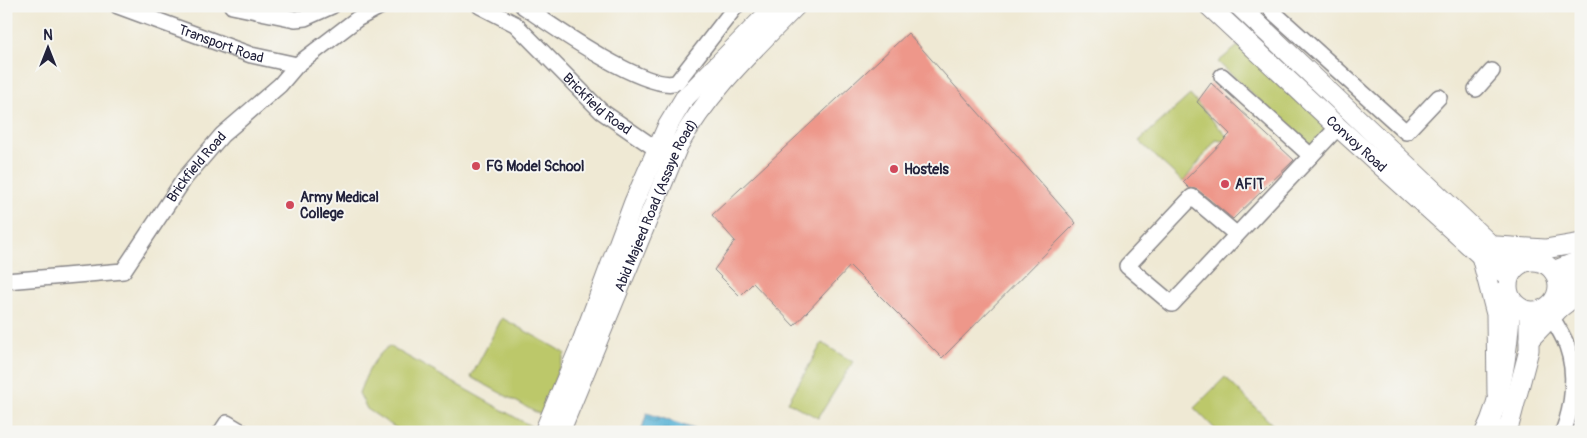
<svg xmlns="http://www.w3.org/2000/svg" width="1587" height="438" font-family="Pangolin,sans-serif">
<defs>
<pattern id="water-waves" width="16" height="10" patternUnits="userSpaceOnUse" patternTransform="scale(1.25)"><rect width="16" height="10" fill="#58b2d5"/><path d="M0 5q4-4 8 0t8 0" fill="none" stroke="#4890ae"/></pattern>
</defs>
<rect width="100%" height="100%" fill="#f6f6f2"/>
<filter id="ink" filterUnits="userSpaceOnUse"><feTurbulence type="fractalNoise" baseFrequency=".02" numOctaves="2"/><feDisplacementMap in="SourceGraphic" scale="10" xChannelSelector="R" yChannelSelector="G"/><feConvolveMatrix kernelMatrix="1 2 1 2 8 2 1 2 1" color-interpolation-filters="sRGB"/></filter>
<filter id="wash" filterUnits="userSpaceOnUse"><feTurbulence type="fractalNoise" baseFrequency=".0096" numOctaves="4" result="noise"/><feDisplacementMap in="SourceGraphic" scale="20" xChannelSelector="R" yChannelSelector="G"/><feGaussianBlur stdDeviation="1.12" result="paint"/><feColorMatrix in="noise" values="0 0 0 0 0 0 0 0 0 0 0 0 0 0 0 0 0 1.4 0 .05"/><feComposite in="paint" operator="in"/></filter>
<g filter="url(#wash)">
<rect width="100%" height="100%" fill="#efe9d4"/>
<path fill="#bcc86a" stroke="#6f7552" d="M1238 46 1332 130 1314 152 1218 62Z
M1190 95 1233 143 1216 140 1183 182 1139 141Z
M502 318 565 353 541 415 471 377Z
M822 343 853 362 818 418 788 402Z
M389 346 534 428 532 432H402L367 409 359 393C366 375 373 358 389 346Z
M1225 377 1280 432H1218L1194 408Z"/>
<path fill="url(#water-waves)" stroke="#3d6a88" d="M647 413 703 432H641Z"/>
<g id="blocks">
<path fill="#ee978a" d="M908 33 1076 223 942 358 850 266 794 326 753 283 740 296 714 270 735 241 712 215Z
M1211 83 1294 160 1233 219 1198 190 1189 188 1183 182 1230 134 1197 102Z"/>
</g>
</g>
<g filter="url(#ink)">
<use href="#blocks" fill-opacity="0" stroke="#888688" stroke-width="1"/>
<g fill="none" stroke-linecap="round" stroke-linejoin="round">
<defs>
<g id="minor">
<path id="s1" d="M118 6 251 55 297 65"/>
<path d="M232 6 295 19 305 18 332 6"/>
<path id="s2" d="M480 6 515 24 601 111 665 155"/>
<path d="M523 6C549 24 650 95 677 82L736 6"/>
<path d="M1276 6 1272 11 1406 132 1439 97"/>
<path d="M1222 76 1311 156"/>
<path d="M1476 89 1492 71"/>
<path d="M1237 235 1192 197 1127 266 1172 304 1338 127"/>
<path d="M1557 277 1581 274"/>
<path id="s3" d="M6 281 123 271 185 178 222 135 280 85 297 65 357 19 381 6"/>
<path d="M1558 286 1581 287"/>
<path d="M1546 308C1553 320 1562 333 1567 346 1577 374 1573 406 1563 432"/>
<path d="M221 432 227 423 242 432"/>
</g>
<g id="major">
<path id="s4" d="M1209 6 1338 127 1481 256 1509 277"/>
<path d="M1239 6 1491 245 1520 264"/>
<path d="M1497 246 1545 249 1581 243"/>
<path d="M1481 256 1496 314 1497 395"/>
<circle cx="1533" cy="286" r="25"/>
<path d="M1553 271 1581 260"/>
<path d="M1529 340 1560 308 1581 292"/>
<path d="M544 432 581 344 634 202 667 127 684 99 775 6"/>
<path id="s5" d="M560 432 678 146C708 92 753 50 796 6"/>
<path d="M1485 432C1504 395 1509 340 1511 299"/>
<path d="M1504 432 1510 422 1529 350V311"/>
</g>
</defs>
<use href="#minor" stroke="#888688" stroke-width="18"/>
<use href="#major" stroke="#888688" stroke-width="21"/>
<use href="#minor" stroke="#fff" stroke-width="15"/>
<use href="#major" stroke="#fff" stroke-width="19"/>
</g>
</g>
<g fill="#d1495b" stroke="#f6f6f2" stroke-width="2">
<circle cx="476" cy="166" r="5"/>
<circle cx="894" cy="169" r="5"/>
<circle cx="1225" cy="184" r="5"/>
<circle cx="290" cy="205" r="5"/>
</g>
<g text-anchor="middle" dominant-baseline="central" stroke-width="4" stroke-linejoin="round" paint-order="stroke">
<g font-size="14" fill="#22223b" stroke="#f6f6f2">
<text stroke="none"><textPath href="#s1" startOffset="110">Transport Road</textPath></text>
<text stroke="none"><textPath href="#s2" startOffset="154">Brickfield Road</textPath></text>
<text stroke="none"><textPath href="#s4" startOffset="202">Convoy Road</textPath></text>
<text stroke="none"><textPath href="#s3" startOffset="245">Brickfield Road</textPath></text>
<text stroke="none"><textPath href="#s5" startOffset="246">Abid Majeed Road (Assaye Road)</textPath></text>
</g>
<g font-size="14" font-weight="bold" fill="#22223b" stroke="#f6f6f2" text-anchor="start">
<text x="486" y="166">FG Model School</text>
<text x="904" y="169">Hostels</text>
<text x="1235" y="184">AFIT</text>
<text x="300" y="197">Army Medical<tspan x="300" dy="16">College</tspan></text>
</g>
</g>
<rect width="1587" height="438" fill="none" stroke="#f6f6f2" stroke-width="25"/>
<g transform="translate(48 48)" stroke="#f6f6f2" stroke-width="4" paint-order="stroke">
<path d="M0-4L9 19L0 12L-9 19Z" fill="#22223b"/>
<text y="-8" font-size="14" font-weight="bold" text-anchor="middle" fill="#22223b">N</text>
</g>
</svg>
